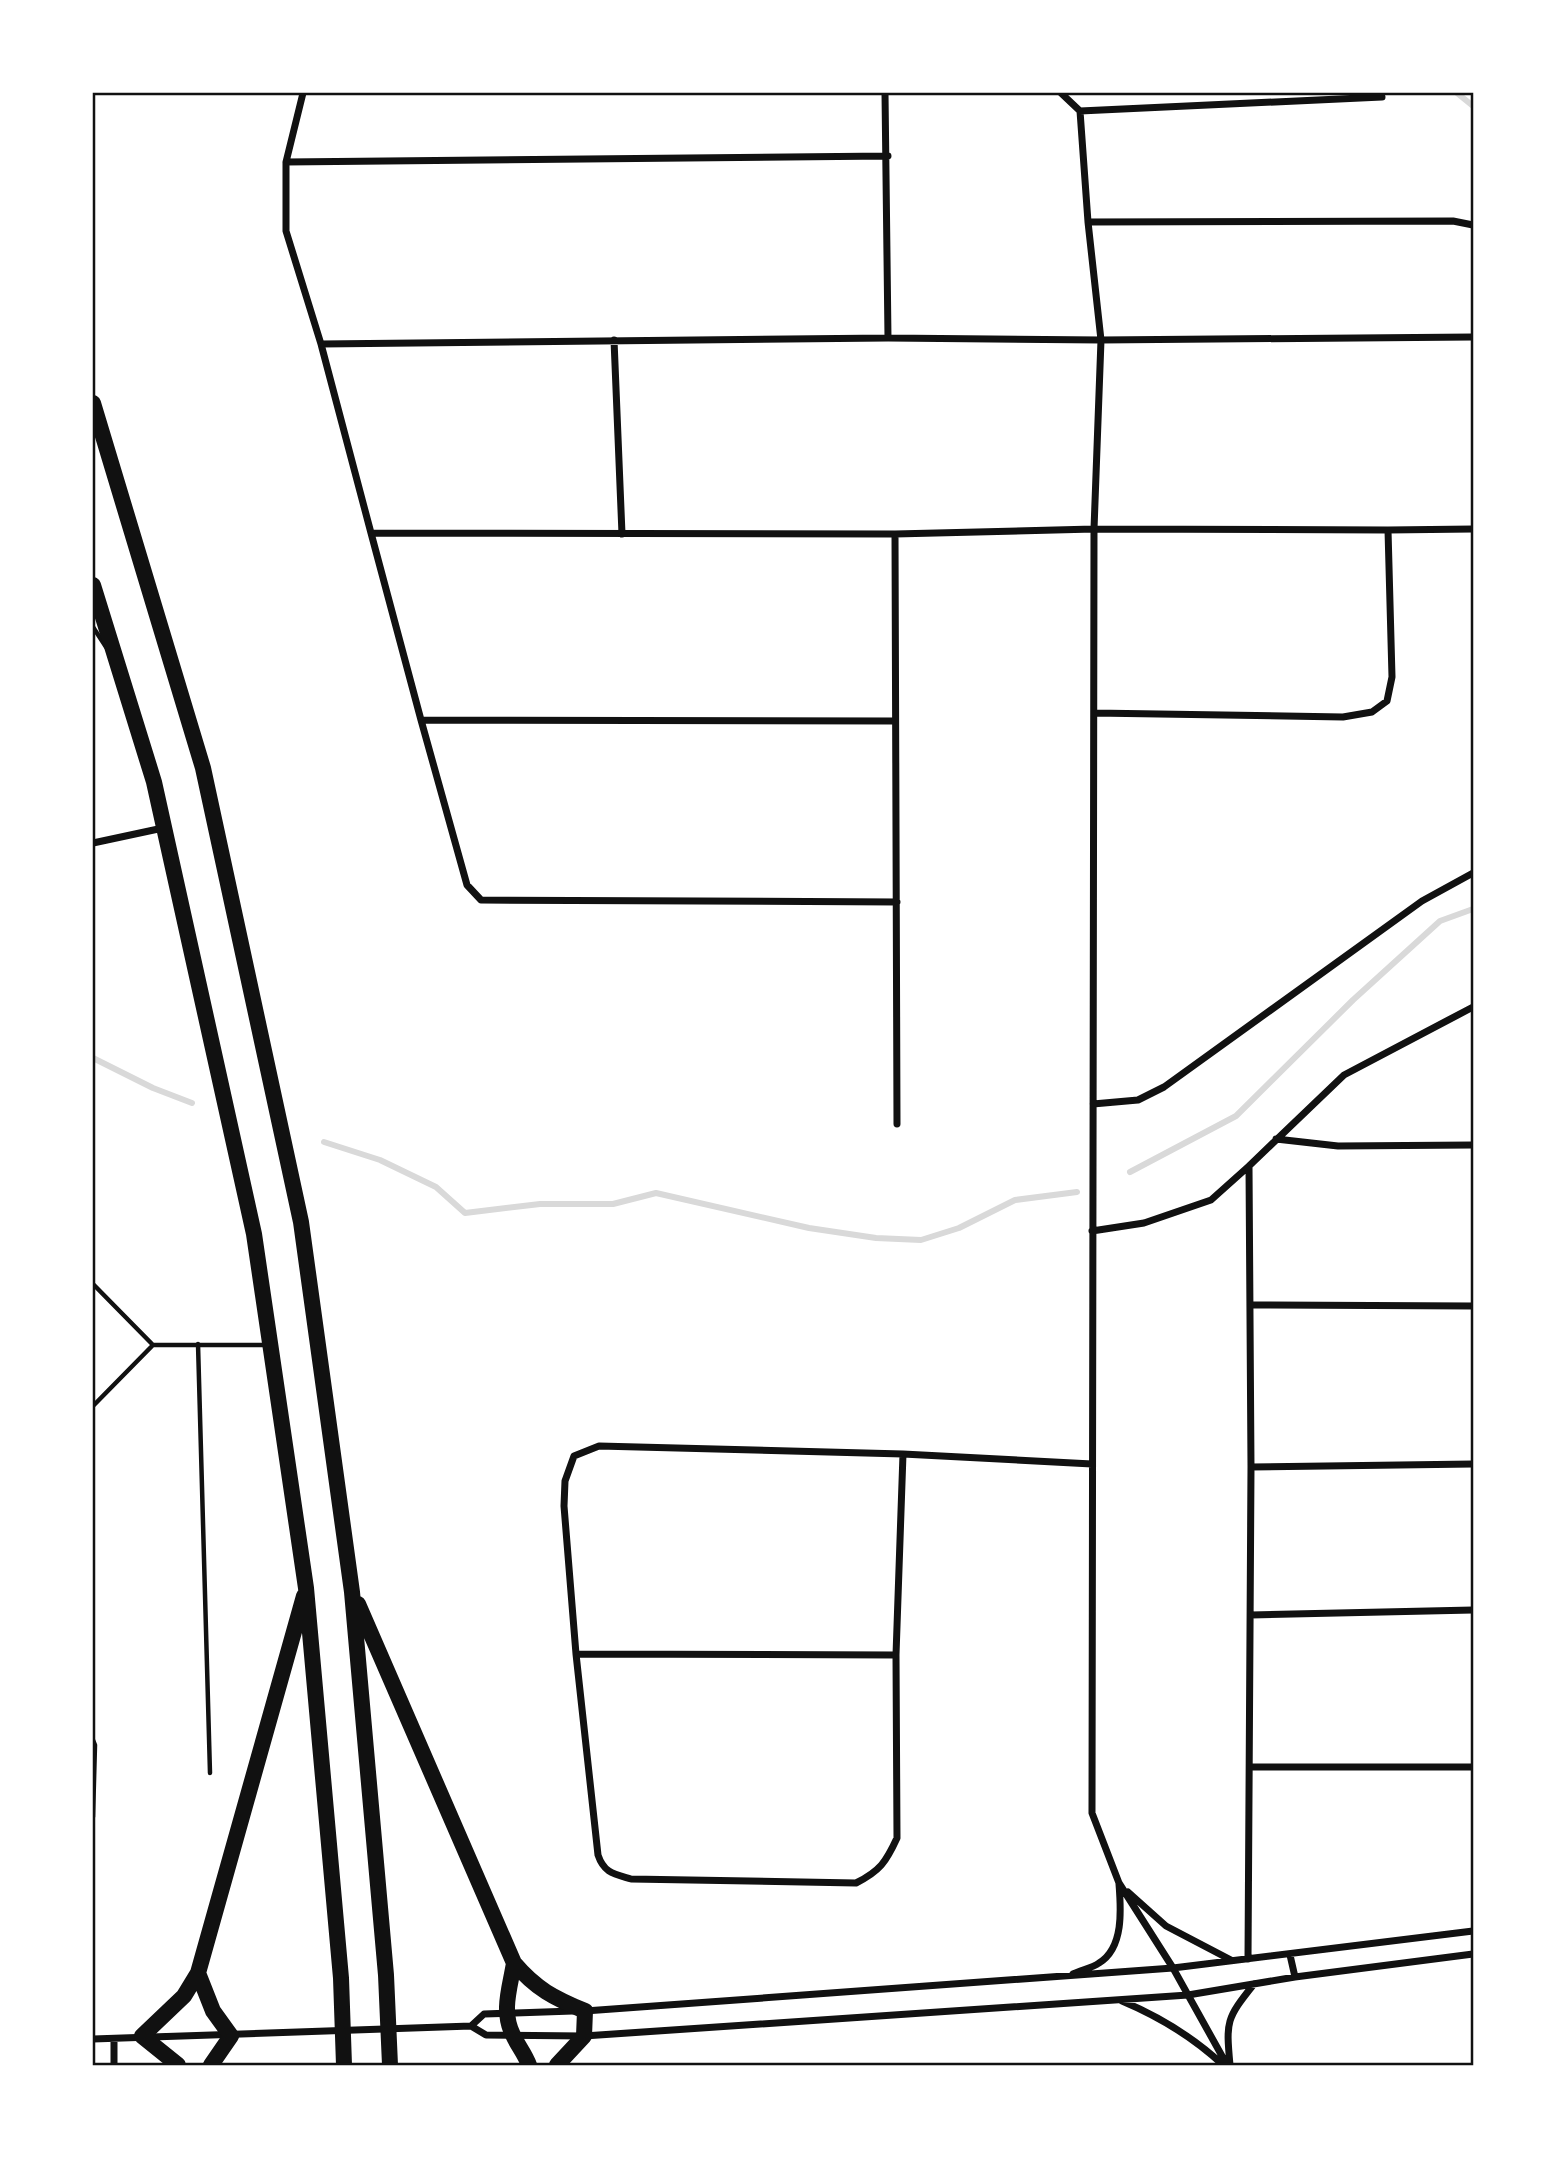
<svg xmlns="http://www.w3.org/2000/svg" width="1566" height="2158" font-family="'Crimson Pro',serif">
<rect width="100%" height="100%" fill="#fff"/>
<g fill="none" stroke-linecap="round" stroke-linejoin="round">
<path stroke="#d9d9d9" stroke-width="6" d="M1457 93 1473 106
M93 1058 153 1088 192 1103
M324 1142 380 1160 436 1187 465 1213 540 1204H613L656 1193 809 1228 876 1238 921 1240 959 1228 1015 1200 1077 1192
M1130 1172 1236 1116 1353 1000 1440 921 1473 909"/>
<path stroke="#111" stroke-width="4.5" d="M93 627 106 647
M93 1284 153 1345H266
M198 1344 210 1773
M93 1406 153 1345
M93 1740 95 1745 93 1817"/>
<path stroke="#111" stroke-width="7" d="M885 93 888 338
M1061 93 1080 111 1088 222 1101 340 1094 529 1092 1813 1119 1883 1173 1968 1227 2065
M1080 111 1382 97
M888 156 286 162V231L321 344 371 533 895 534 897 1124
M286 162 303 93
M1088 222 1453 221 1473 225
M614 340 622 534
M321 344 888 338 1101 340 1473 337
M371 533 421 720 895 721
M895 534 1094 529 1388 530
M1094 713 1343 717 1372 712 1387 701 1392 677 1388 530 1473 529
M421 720 467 885 481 900 897 902
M93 843 163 828
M1093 1104 1138 1100 1164 1087 1422 901 1473 873
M1276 1139 1338 1146 1473 1145
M1092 1231 1144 1223 1211 1200 1249 1166
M1250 1305 1473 1306
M903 1454 896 1655 897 1838C886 1862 880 1871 856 1883L631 1879C614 1874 604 1873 598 1855L576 1654 564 1506 565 1481 574 1456 599 1446 903 1454 1092 1464
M1251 1467 1473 1464
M1251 1615 1473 1610
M576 1654 896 1655
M1250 1767H1473
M1128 1892 1166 1926 1231 1960
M1290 1955 1295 1977
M1248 1959 1251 1467 1249 1166 1344 1075 1473 1007
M1073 1974C1081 1970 1092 1968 1099 1963 1124 1948 1121 1909 1119 1884
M1122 2001C1160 2017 1193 2037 1223 2065
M585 2011 1173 1968 1473 1931
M471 2026 484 2014 573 2011
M471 2026 486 2035 584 2036 1188 1995 1295 1977 1473 1954
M93 2039 471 2026
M114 2065V2039
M1230 2065C1226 2021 1226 2019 1254 1984"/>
<path stroke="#111" stroke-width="16" d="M93 403 203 768 301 1222 352 1592 386 1975 390 2065
M93 585 154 782 254 1234 306 1588 341 1978 344 2065
M358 1604 514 1963C536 1989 554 1998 585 2011L584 2036 557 2065
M514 1963C510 1988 501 2011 513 2035 518 2046 525 2054 529 2065
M198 1973 213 2011 231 2036 211 2065
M178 2065 142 2036 184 1996 198 1973 304 1596"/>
</g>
<rect width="1566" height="2158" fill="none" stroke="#ffffff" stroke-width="189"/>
<rect x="94" y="94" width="1378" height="1970" fill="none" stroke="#111" stroke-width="2.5"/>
</svg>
